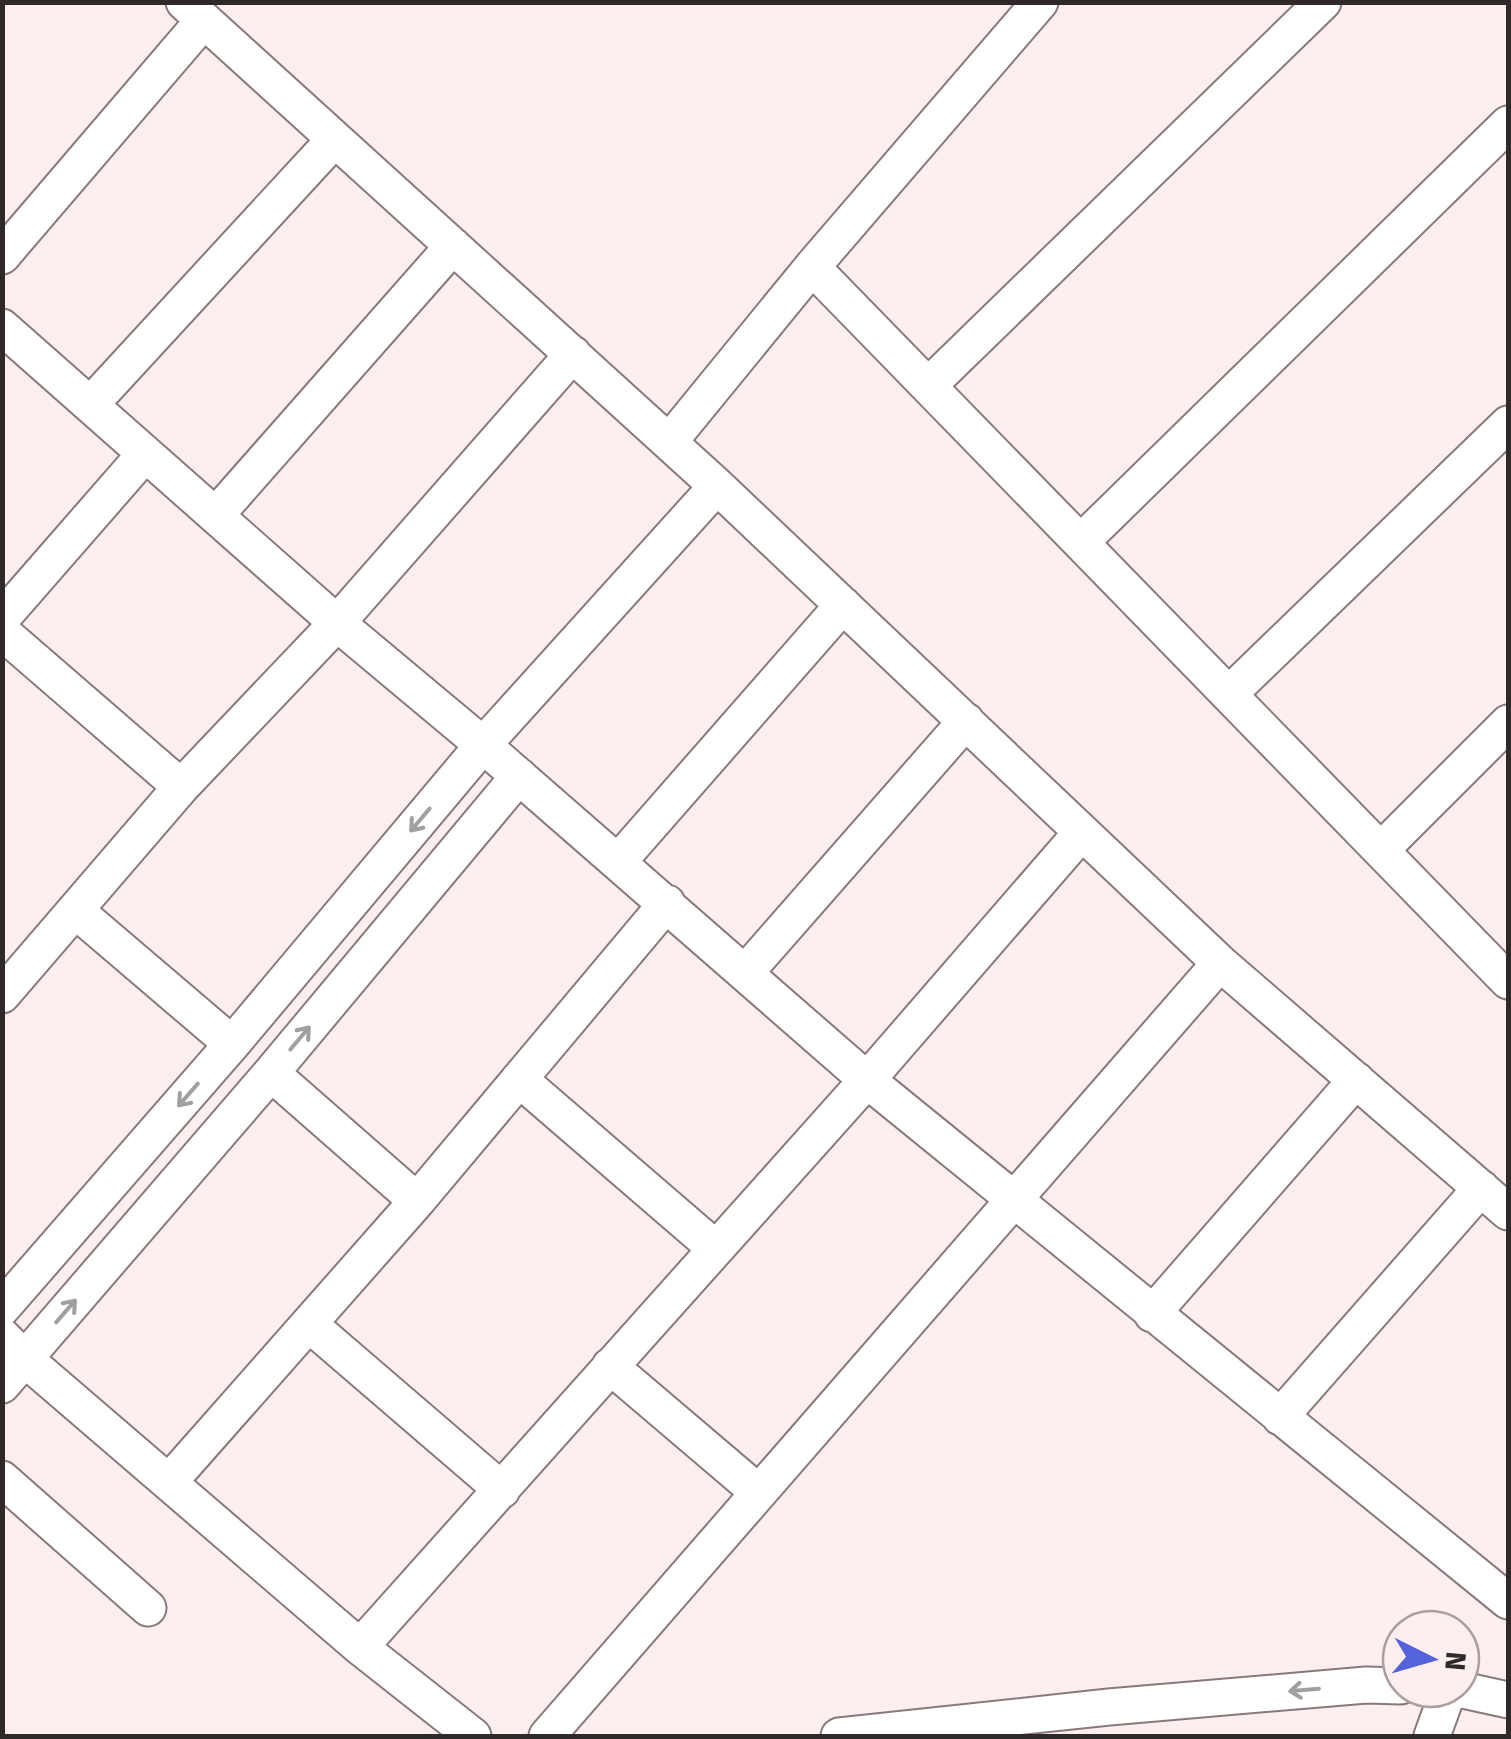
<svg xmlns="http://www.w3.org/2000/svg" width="1511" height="1739" font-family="'Fira Sans',sans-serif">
<rect width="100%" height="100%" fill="#fdeeef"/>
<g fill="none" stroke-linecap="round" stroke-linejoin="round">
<defs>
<path id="minor" d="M184 2 717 486 1220 963 1508 1212
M2 256 204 20
M812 267 1508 981
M2 327 337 623 483 745 232 1044 2 1308
M928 386 1323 2
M90 405 335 139
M669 442 812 267 1040 2
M717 486 483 745 867 1080 1508 1601
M216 515 453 246
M1081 542 1508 124
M2 618 145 454
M2 632 181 787
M1229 694 1508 424
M1381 850 1508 723
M618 862 843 605
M75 910 232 1044
M745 973 966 721
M2 995 181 787 337 623 573 354
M271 1073 417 1201
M519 1079 715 1248
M1152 1314 1356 1080
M309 1324 502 1490
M2 1336 25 1359 360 1647 473 1736
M610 1366 758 1492
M2 1385 271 1073 519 776
M1280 1417 1481 1188
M2 1479 148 1608
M169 1482 417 1201 667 903
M360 1647 867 1080 1082 832
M1458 1689 1508 1700
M547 1736 1220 963
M839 1736 1109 1707 1366 1685 1401 1686
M1432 1736 1449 1689"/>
</defs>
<use href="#minor" stroke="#89797b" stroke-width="39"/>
<use href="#minor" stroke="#fff" stroke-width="35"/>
</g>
<defs><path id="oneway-shaft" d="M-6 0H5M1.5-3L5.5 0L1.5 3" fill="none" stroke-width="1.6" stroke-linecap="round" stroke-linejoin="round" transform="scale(2.5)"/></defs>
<g stroke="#a29f9f">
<use href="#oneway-shaft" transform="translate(420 820) rotate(130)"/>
<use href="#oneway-shaft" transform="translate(300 1038) rotate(-50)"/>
<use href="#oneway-shaft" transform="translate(188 1095) rotate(131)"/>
<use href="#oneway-shaft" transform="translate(66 1311) rotate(-49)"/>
<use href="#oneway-shaft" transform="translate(1304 1690) rotate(175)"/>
</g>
<rect width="1511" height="1739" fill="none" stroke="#302929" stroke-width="10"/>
<g transform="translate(1431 1659) rotate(95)"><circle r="48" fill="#fdeeef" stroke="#ab9fa0" stroke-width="2.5"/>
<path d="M0-8L18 38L0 25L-18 38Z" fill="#5463d9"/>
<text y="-15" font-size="28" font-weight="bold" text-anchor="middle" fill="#302929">N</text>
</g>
</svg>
